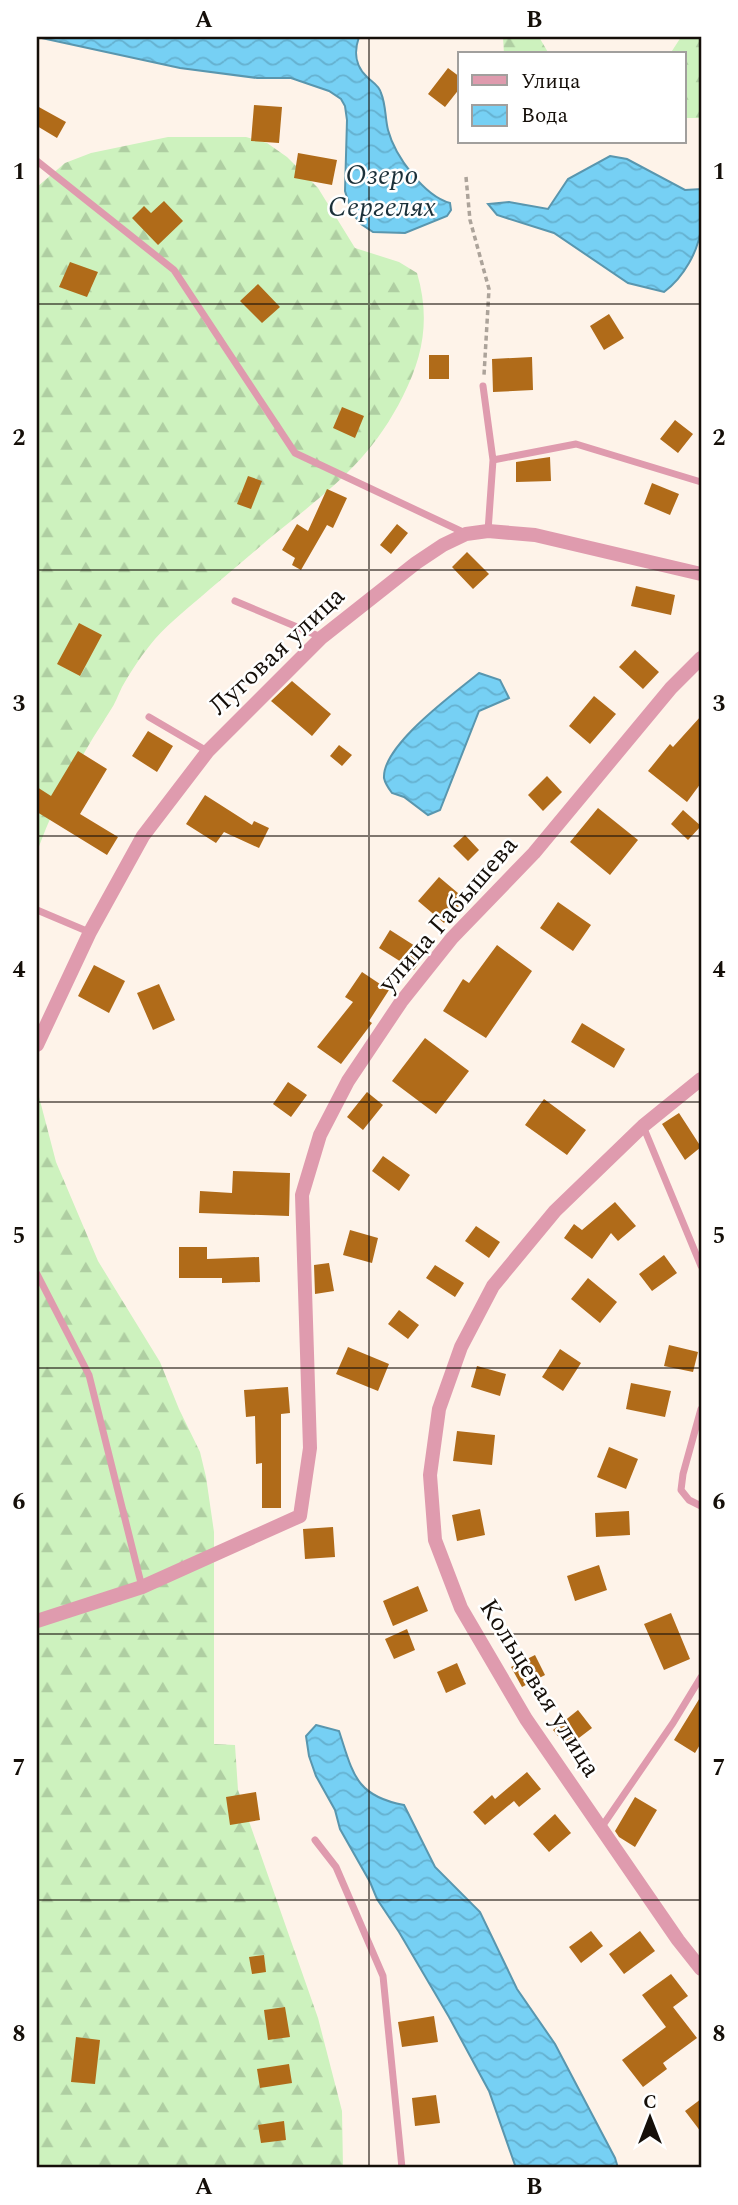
<svg xmlns="http://www.w3.org/2000/svg" width="738" height="2205" font-family="Spectral,serif">
<defs>
<pattern id="forest-firs" width="22" height="20" patternUnits="userSpaceOnUse" patternTransform="scale(1.75)"><rect width="22" height="20" fill="#cdf2be"/><path d="M5 1l3.5 6h-7zM16 11l3.5 6h-7z" fill="#afcea2"/></pattern>
<pattern id="water-waves" width="16" height="10" patternUnits="userSpaceOnUse" patternTransform="scale(1.75)"><rect width="16" height="10" fill="#76d0f4"/><path d="M0 5q4-4 8 0t8 0" fill="none" stroke="#65b1d0"/></pattern>
</defs>
<rect width="100%" height="100%" fill="#fef3e9"/>
<path fill="url(#forest-firs)" d="M503 37H539L549 54H504Z
M681 37H701V118H684V54H670Z
M168 137H246L267 143 287 157 318 188 355 248 399 262 417 273C430 317 424 355 403 396 377 448 345 478 300 514 269 538 240 564 210 589 192 605 171 621 155 639 143 653 131 671 122 687 118 695 115 704 110 711 81 756 55 801 37 852V187L65 163 91 153Z
M37 1089 56 1162 98 1261 160 1362 179 1409 200 1452 206 1477 214 1532V1744L235 1745 238 1790 318 2018 342 2111 343 2168H37Z"/>
<path fill="url(#water-waves)" stroke="#5996ae" stroke-width="2" d="M37 37H359C354 51 355 66 367 77 372 82 379 85 381 93 386 105 385 118 388 130 395 156 424 196 450 203L451 210 447 216 405 233 373 232 361 224 352 213 345 191 347 120 345 106 341 99 329 91 291 78H257L180 68Z
M610 156 627 159 685 190 701 189C701 201 702 215 701 227 699 251 683 278 664 292L628 283 554 233 497 215 488 204 509 202 548 209 568 179Z
M479 673 500 680 509 698 479 711 440 810 428 815 404 797 392 793C389 789 385 783 384 778 382 745 455 693 479 673Z
M316 1725 339 1731C353 1773 355 1796 404 1805L435 1867 480 1912 517 1989 555 2044 615 2158 618 2168H516L489 2091 449 2017 399 1932 377 1899 370 1882 340 1829 335 1810 316 1776 309 1756 306 1736Z"/>
<path fill="#b06b19" d="M448 68 460 77V88L445 107 428 94Z
M254 105 282 107 279 143 251 141Z
M37 106 66 122 57 138 37 126Z
M298 153 337 160 332 185 294 178Z
M164 201 183 221 158 245 132 218 144 206 151 213Z
M70 262 98 272 87 297 59 287Z
M258 284 280 307 262 323 240 301Z
M609 314 624 338 604 350 590 326Z
M429 355H449V379H429Z
M532 357 533 390 493 392 492 359Z
M342 407 364 416 355 438 333 428Z
M675 420 693 434 678 453 660 439Z
M550 457 551 481 516 482V462Z
M248 476 262 481 251 509 237 504Z
M652 483 679 494 670 515 644 504Z
M327 489 347 498 333 528 327 525 301 570 292 565 295 558 282 550 297 524 308 531Z
M397 524 408 533 391 554 380 545Z
M467 552 489 574 473 589 452 567Z
M636 586 675 595 671 615 631 606Z
M79 623 102 635 80 676 57 664Z
M635 650 659 672 643 689 619 667Z
M292 681 331 714 312 736 271 701Z
M594 696 616 714 590 744 569 726Z
M701 716V783L687 802 648 771 670 744 673 747Z
M148 731 173 746 157 772 132 756Z
M339 745 352 755 342 766 330 756Z
M78 751 107 769 80 814 118 837 107 855 37 812V787L51 796Z
M547 776 562 792 543 811 528 795Z
M205 795 252 825 254 821 269 828 259 848 224 832 216 843 186 824Z
M598 808 638 840 610 875 570 842Z
M683 810 701 826 688 840 671 824Z
M465 835 479 850 468 861 453 846Z
M439 877 465 899 444 923 418 901Z
M558 902 591 925 573 951 540 928Z
M390 930 426 953 414 970 379 948Z
M497 945 532 971 486 1038 443 1011 463 979 469 983Z
M94 965 125 981 109 1013 78 996Z
M362 972 389 990 369 1021 372 1023 341 1064 317 1047 353 1002 345 997Z
M159 984 175 1020 153 1030 137 993Z
M582 1023 625 1049 614 1068 571 1042Z
M425 1038 469 1071 436 1114 392 1081Z
M288 1082 307 1095 291 1117 273 1104Z
M367 1092 383 1105 363 1130 347 1117Z
M544 1099 586 1130 567 1155 525 1125Z
M679 1113 701 1147 685 1160 662 1124Z
M383 1156 410 1175 399 1191 372 1171Z
M233 1171 290 1173 289 1216 199 1213 200 1191 232 1193Z
M615 1202 636 1226 618 1241 611 1233 592 1259 564 1238 574 1224 582 1230Z
M476 1226 500 1242 489 1258 465 1241Z
M350 1230 378 1238 372 1263 343 1255Z
M179 1247H207V1259L259 1257 260 1282 222 1283V1278H179Z
M664 1255 677 1273 652 1291 639 1274Z
M329 1263 334 1291 315 1294 314 1265Z
M435 1265 464 1283 455 1297 426 1278Z
M588 1278 617 1302 600 1323 571 1299Z
M399 1310 419 1325 408 1339 388 1324Z
M669 1345 698 1352 693 1372 664 1366Z
M348 1347 389 1364 378 1391 336 1374Z
M560 1349 581 1363 563 1391 542 1377Z
M477 1366 506 1374 500 1396 471 1387Z
M631 1383 671 1391 665 1417 626 1409Z
M288 1387 290 1413 281 1414V1508H262V1463L256 1464 255 1416 246 1417 244 1390Z
M457 1431 495 1435 492 1465 453 1461Z
M609 1447 638 1459 626 1489 597 1477Z
M480 1509 485 1535 457 1541 452 1515Z
M629 1511 630 1535 596 1537 595 1513Z
M333 1527 335 1557 305 1559 303 1529Z
M599 1565 607 1590 575 1601 567 1576Z
M418 1586 428 1611 393 1626 383 1601Z
M671 1613 690 1659 664 1670 644 1624Z
M407 1629 415 1650 394 1659 385 1639Z
M535 1655 545 1675 522 1687 511 1667Z
M457 1663 466 1684 446 1693 437 1672Z
M701 1696V1743L695 1753 674 1740Z
M578 1710 592 1728 567 1747 553 1730Z
M527 1772 541 1789 519 1807 514 1801 485 1825 473 1812 492 1795 495 1799Z
M256 1792 260 1820 230 1825 226 1797Z
M635 1797 657 1810 635 1847 619 1837 615 1831Z
M555 1814 571 1833 549 1852 533 1834Z
M591 1931 603 1946 581 1963 569 1947Z
M640 1931 655 1951 624 1974 609 1954Z
M264 1955 266 1972 252 1974 249 1957Z
M671 1974 688 1996 673 2007 697 2038 663 2063 667 2069 643 2087 622 2060 666 2027 642 1995Z
M285 2007 290 2037 268 2040 264 2010Z
M434 2016 438 2042 402 2047 398 2022Z
M76 2037 100 2040 95 2084 71 2082Z
M289 2064 292 2083 260 2088 257 2069Z
M436 2095 440 2123 415 2126 412 2098Z
M701 2099V2132L685 2111Z
M284 2121 286 2140 261 2143 258 2125Z"/>
<g fill="none" stroke-linecap="round" stroke-linejoin="round">
<path stroke="#aca39a" stroke-width="3.5" stroke-dasharray="5 3.5" stroke-linecap="butt" d="M466 177 470 220 489 289 484 375"/>
<path stroke="#df9bae" stroke-width="7" d="M37 161 174 270 295 453 465 533
M483 386 493 460
M488 531 493 460 576 444 701 482
M235 601 321 637
M149 717 207 751
M37 910 89 932
M643 1126 701 1266
M37 1274 89 1375 142 1587
M701 1409 683 1474 681 1490 689 1500 701 1506
M601 1828 673 1723 701 1677
M315 1840 336 1867 383 1976 402 2168"/>
<path stroke="#df9bae" stroke-width="14" d="M37 1045 90 932 143 836 208 751 321 638 416 563 443 545 466 534 488 531 535 535 701 574
M701 1079 643 1126 555 1211 493 1286 461 1347 439 1409 430 1475 435 1540 461 1608 526 1719 678 1940 701 1969
M37 1621 142 1587 300 1516 310 1448 302 1195 320 1135 348 1081 401 1002 452 938 534 853 671 688 701 658"/>
</g>
<path fill="none" stroke="#150f09" stroke-width="2" stroke-opacity="0.55" d="M369 37V2168M37 304H701M37 570H701M37 836H701M37 1102H701M37 1368H701M37 1634H701M37 1900H701"/>
<g text-anchor="middle" dominant-baseline="central" stroke-width="5" stroke-linejoin="round" paint-order="stroke">
<g font-size="26" fill="#150f09" stroke="#fff">
<text transform="translate(277 651) rotate(-43)">Луговая улица</text>
<text transform="translate(448 914) rotate(-49)">улица Габышева</text>
<text transform="translate(540 1688) rotate(58)">Кольцевая улица</text>
</g>
<g font-size="28" font-style="italic" fill="#1b3039" stroke="#fff">
<text x="382" y="175">Озеро<tspan x="382" dy="32">Сергелях</tspan></text>
</g>
</g>
<rect width="738" height="2205" fill="none" stroke="#ffffff" stroke-width="77"/>
<rect x="458" y="52" width="228" height="91" fill="#ffffff" stroke="#a19f9d" stroke-width="2"/>
<rect x="472" y="75" width="35" height="10" fill="#df9bae" stroke="#a19f9d" stroke-width="2"/>
<text x="521" y="88" font-size="21" fill="#150f09">Улица</text>
<rect x="472" y="105" width="35" height="21" fill="url(#water-waves)" stroke="#a19f9d" stroke-width="2"/>
<text x="521" y="122" font-size="21" fill="#150f09">Вода</text>
<g transform="translate(650 2118)" stroke="#ffffff" stroke-width="5" paint-order="stroke">
<path d="M0-5L12 26L0 18L-12 26Z" fill="#150f09"/>
<text y="-10" font-size="19" font-weight="bold" text-anchor="middle" fill="#150f09">С</text>
</g>
<rect x="38" y="38" width="662" height="2128" fill="none" stroke="#150f09" stroke-width="2.5"/>
<g font-size="23" text-anchor="middle" font-weight="bold" fill="#150f09">
<text x="204" y="27">A</text>
<text x="534" y="27">B</text>
<text x="19" y="179">1</text>
<text x="719" y="179">1</text>
<text x="19" y="445">2</text>
<text x="719" y="445">2</text>
<text x="19" y="711">3</text>
<text x="719" y="711">3</text>
<text x="19" y="977">4</text>
<text x="719" y="977">4</text>
<text x="19" y="1243">5</text>
<text x="719" y="1243">5</text>
<text x="19" y="1509">6</text>
<text x="719" y="1509">6</text>
<text x="19" y="1775">7</text>
<text x="719" y="1775">7</text>
<text x="19" y="2041">8</text>
<text x="719" y="2041">8</text>
<text x="204" y="2194">A</text>
<text x="534" y="2194">B</text>
</g>
</svg>
